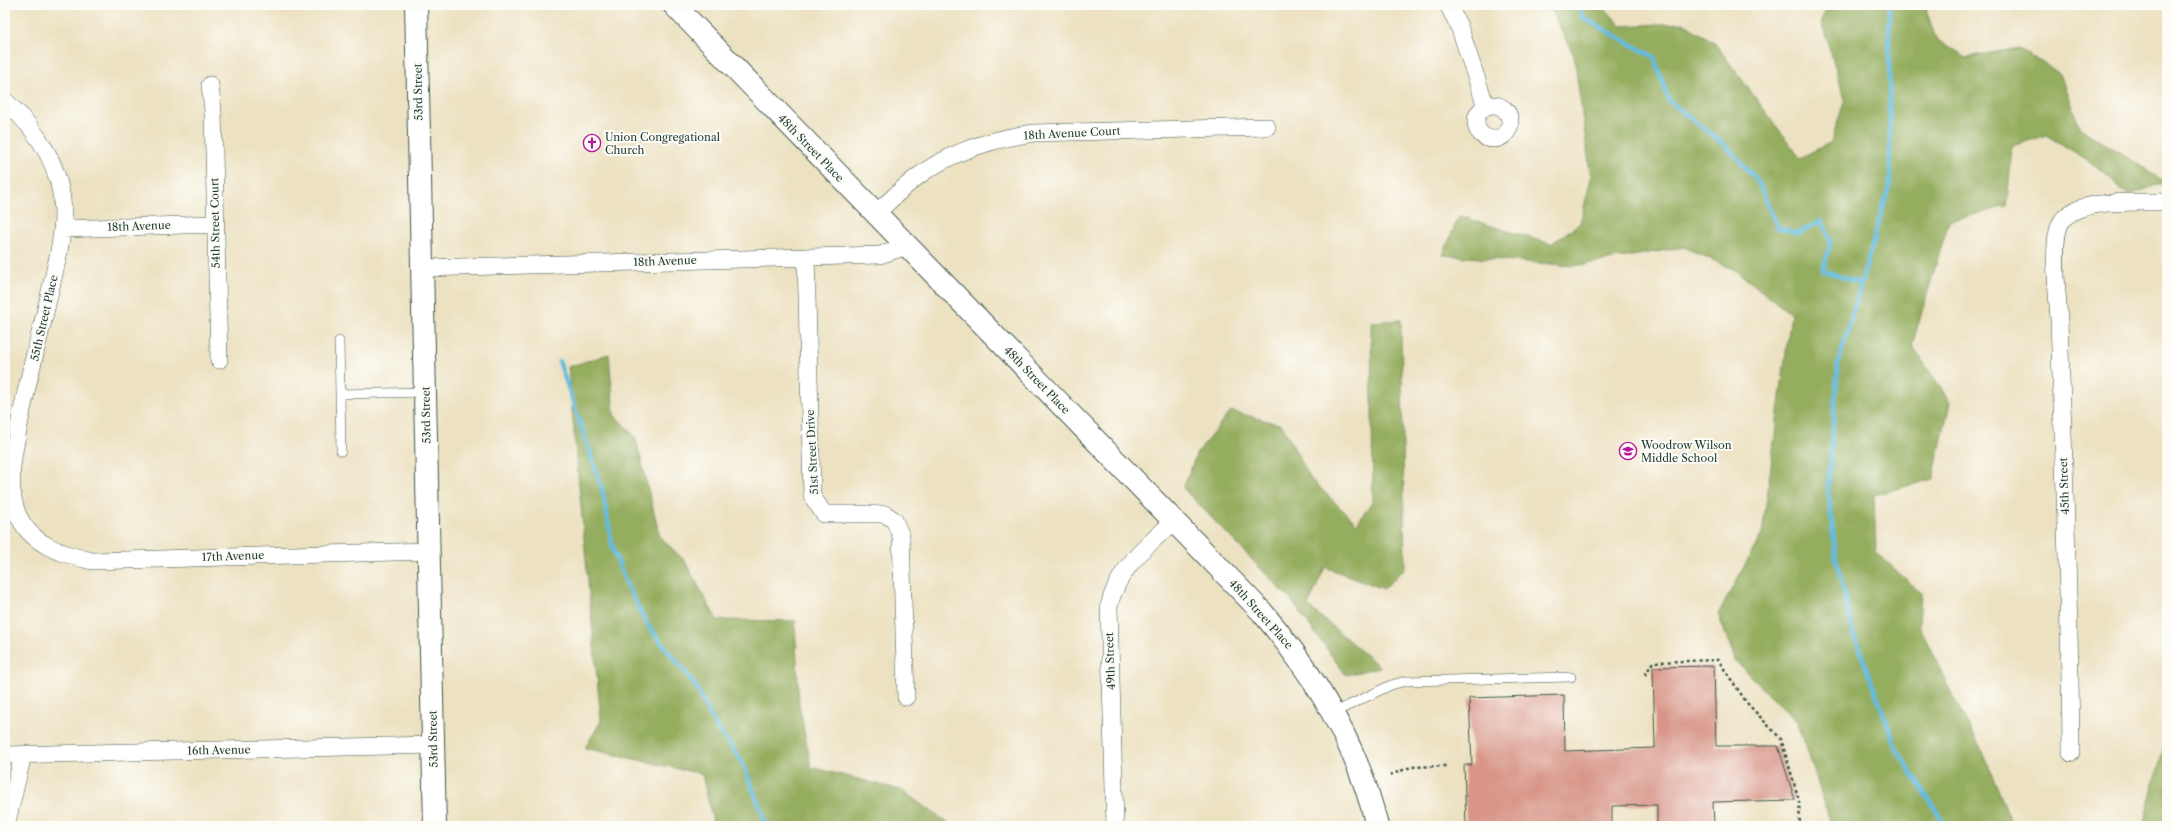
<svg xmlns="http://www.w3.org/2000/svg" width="2172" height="831" font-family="'Libre Caslon Text',serif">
<rect width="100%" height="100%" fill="#fdfcf7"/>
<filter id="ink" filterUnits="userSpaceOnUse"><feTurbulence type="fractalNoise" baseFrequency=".025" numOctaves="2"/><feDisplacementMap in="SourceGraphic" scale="8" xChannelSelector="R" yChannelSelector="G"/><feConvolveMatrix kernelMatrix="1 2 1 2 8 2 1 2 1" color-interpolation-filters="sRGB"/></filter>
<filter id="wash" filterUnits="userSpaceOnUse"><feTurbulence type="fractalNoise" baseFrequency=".012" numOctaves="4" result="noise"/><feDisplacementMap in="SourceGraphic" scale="16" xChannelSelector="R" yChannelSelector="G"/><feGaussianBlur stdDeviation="0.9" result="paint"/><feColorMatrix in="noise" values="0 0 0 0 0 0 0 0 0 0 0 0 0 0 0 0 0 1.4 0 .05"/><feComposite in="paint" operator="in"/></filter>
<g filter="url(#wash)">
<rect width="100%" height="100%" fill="#ece1c1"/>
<path fill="#95ad5f" stroke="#5a754a" d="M1549 5H1602L1621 26 1683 23 1714 42 1800 158 1831 142 1845 99 1821 21 1828 5H1930L1926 10 1936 39 1966 57 2019 48 2060 74 2080 128 2166 182 2128 195 2097 166 2047 135 2012 146 2007 206 1949 221 1912 345 1950 402 1933 479 1874 495 1876 552 1921 593 1919 625 1954 699 1983 752 2011 821 2016 826H1832L1798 723 1736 662 1718 614 1762 534 1791 314 1735 270 1684 247 1574 266 1443 255 1459 216 1551 244 1580 223 1591 179 1574 56Z
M1401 320 1405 568 1384 589 1325 567 1308 606 1380 667 1346 675 1291 600 1183 488 1197 453 1231 411 1282 425 1310 478 1357 524 1373 500 1371 322Z
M609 354 614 415 635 436 660 537 684 560 717 620 795 621 799 704 811 767 901 790 952 826H714L702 774 585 748 601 721 568 367Z
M2167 735V826H2142L2143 825Z"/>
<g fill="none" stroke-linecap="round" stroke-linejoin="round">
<path stroke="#62bcdf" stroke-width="4.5" d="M1581 5 1582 17 1654 57 1669 101 1724 144 1757 180 1778 228 1799 233 1821 221 1831 241 1823 270 1861 284
M1889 5 1890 183 1838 364 1828 489 1836 558 1854 635 1897 750 1946 826
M559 361 602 488 613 549 626 583 648 626 693 682 718 730 742 761 767 826"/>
</g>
<g id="blocks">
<path fill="#d89588" d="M1714 666 1716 746H1778L1795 800 1713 802 1714 826H1657V805L1612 806V826H1466L1464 765H1472L1469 698 1564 695 1565 751 1655 748 1653 667Z"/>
</g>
</g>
<g filter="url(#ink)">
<use href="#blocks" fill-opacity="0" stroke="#3e5649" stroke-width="1"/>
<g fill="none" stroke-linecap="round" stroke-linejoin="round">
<defs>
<path id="service" d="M339 341 340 394 425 392
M340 394 341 451
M1333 713 1391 685 1406 681 1571 677"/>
<path id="minor" d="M1448 5 1459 26 1486 107
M210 85 213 111 219 360
M5 101C38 130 62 168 63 213 63 241 55 269 49 296 39 339 27 382 19 426 13 454 6 487 18 515 31 545 62 554 92 561L429 551
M1476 122a17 17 0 1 1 34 0a17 17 0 1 1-34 0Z
M875 214C889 202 902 188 917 177 952 151 991 139 1034 133L1267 127
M62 229 215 224
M806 257 812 496 824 514H885L894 520 901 536 906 697
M423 268 880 255 907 246
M2071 753C2070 609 2064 464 2059 320 2058 298 2050 237 2062 221 2078 197 2141 203 2167 202
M5 755 433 745
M6 826 23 755
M1115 826 1109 606C1118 568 1147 546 1174 521"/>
<path id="tertiary" d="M416 5 435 826
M674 5 1262 612C1315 675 1358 745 1377 826"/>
</defs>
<use href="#service" stroke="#3e5649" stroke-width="10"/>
<use href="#minor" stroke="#3e5649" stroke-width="18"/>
<use href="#tertiary" stroke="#3e5649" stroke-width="24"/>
<path stroke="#3e5649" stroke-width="2.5" stroke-dasharray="3 3" stroke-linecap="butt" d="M1645 675 1653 662 1718 660 1747 703 1781 739 1799 800 1800 826
M1390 775 1411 767 1446 766"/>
<use href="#service" stroke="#fff" stroke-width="9"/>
<use href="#minor" stroke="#fff" stroke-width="17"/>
<use href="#tertiary" stroke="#fff" stroke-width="22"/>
</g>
</g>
<defs>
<symbol id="church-ring" viewBox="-11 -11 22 22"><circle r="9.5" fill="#fdfcf7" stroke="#b5179e" stroke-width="1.5"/><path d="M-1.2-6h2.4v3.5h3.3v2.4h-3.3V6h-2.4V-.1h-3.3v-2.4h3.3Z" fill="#b5179e"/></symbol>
<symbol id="school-ring" viewBox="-11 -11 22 22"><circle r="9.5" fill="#fdfcf7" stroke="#b5179e" stroke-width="1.5"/><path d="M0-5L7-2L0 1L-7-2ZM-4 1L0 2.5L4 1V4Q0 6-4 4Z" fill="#b5179e"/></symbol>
</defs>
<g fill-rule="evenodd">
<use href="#church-ring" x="582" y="133" width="20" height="20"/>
<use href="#school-ring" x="1618" y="441" width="20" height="20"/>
</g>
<g text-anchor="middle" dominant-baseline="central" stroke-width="4" stroke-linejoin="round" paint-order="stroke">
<g font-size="11" fill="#1f3d34" stroke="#fdfcf7">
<text transform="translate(418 92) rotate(-91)">53rd Street</text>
<text transform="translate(1072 133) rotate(-3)">18th Avenue Court</text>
<text transform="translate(811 148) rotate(46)">48th Street Place</text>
<text transform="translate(215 223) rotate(-91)">54th Street Court</text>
<text transform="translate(139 226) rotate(-2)">18th Avenue</text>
<text transform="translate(665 261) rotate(-2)">18th Avenue</text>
<text transform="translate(44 318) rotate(-77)">55th Street Place</text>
<text transform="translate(1037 380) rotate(46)">48th Street Place</text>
<text transform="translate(426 415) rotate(-91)">53rd Street</text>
<text transform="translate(812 452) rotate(-93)">51st Street Drive</text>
<text transform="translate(2064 486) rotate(-92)">45th Street</text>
<text transform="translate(233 556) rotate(-2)">17th Avenue</text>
<text transform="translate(1261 614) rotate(48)">48th Street Place</text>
<text transform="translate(1110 661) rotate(-92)">49th Street</text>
<text transform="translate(433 739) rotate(-91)">53rd Street</text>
<text transform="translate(219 750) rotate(-1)">16th Avenue</text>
</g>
<g font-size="11" fill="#1f3d34" stroke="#fdfcf7" text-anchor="start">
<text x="605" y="137">Union Congregational<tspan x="605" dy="13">Church</tspan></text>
<text x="1641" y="445">Woodrow Wilson<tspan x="1641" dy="13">Middle School</tspan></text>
</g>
</g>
<rect width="2172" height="831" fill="none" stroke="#fdfcf7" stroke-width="20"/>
</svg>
